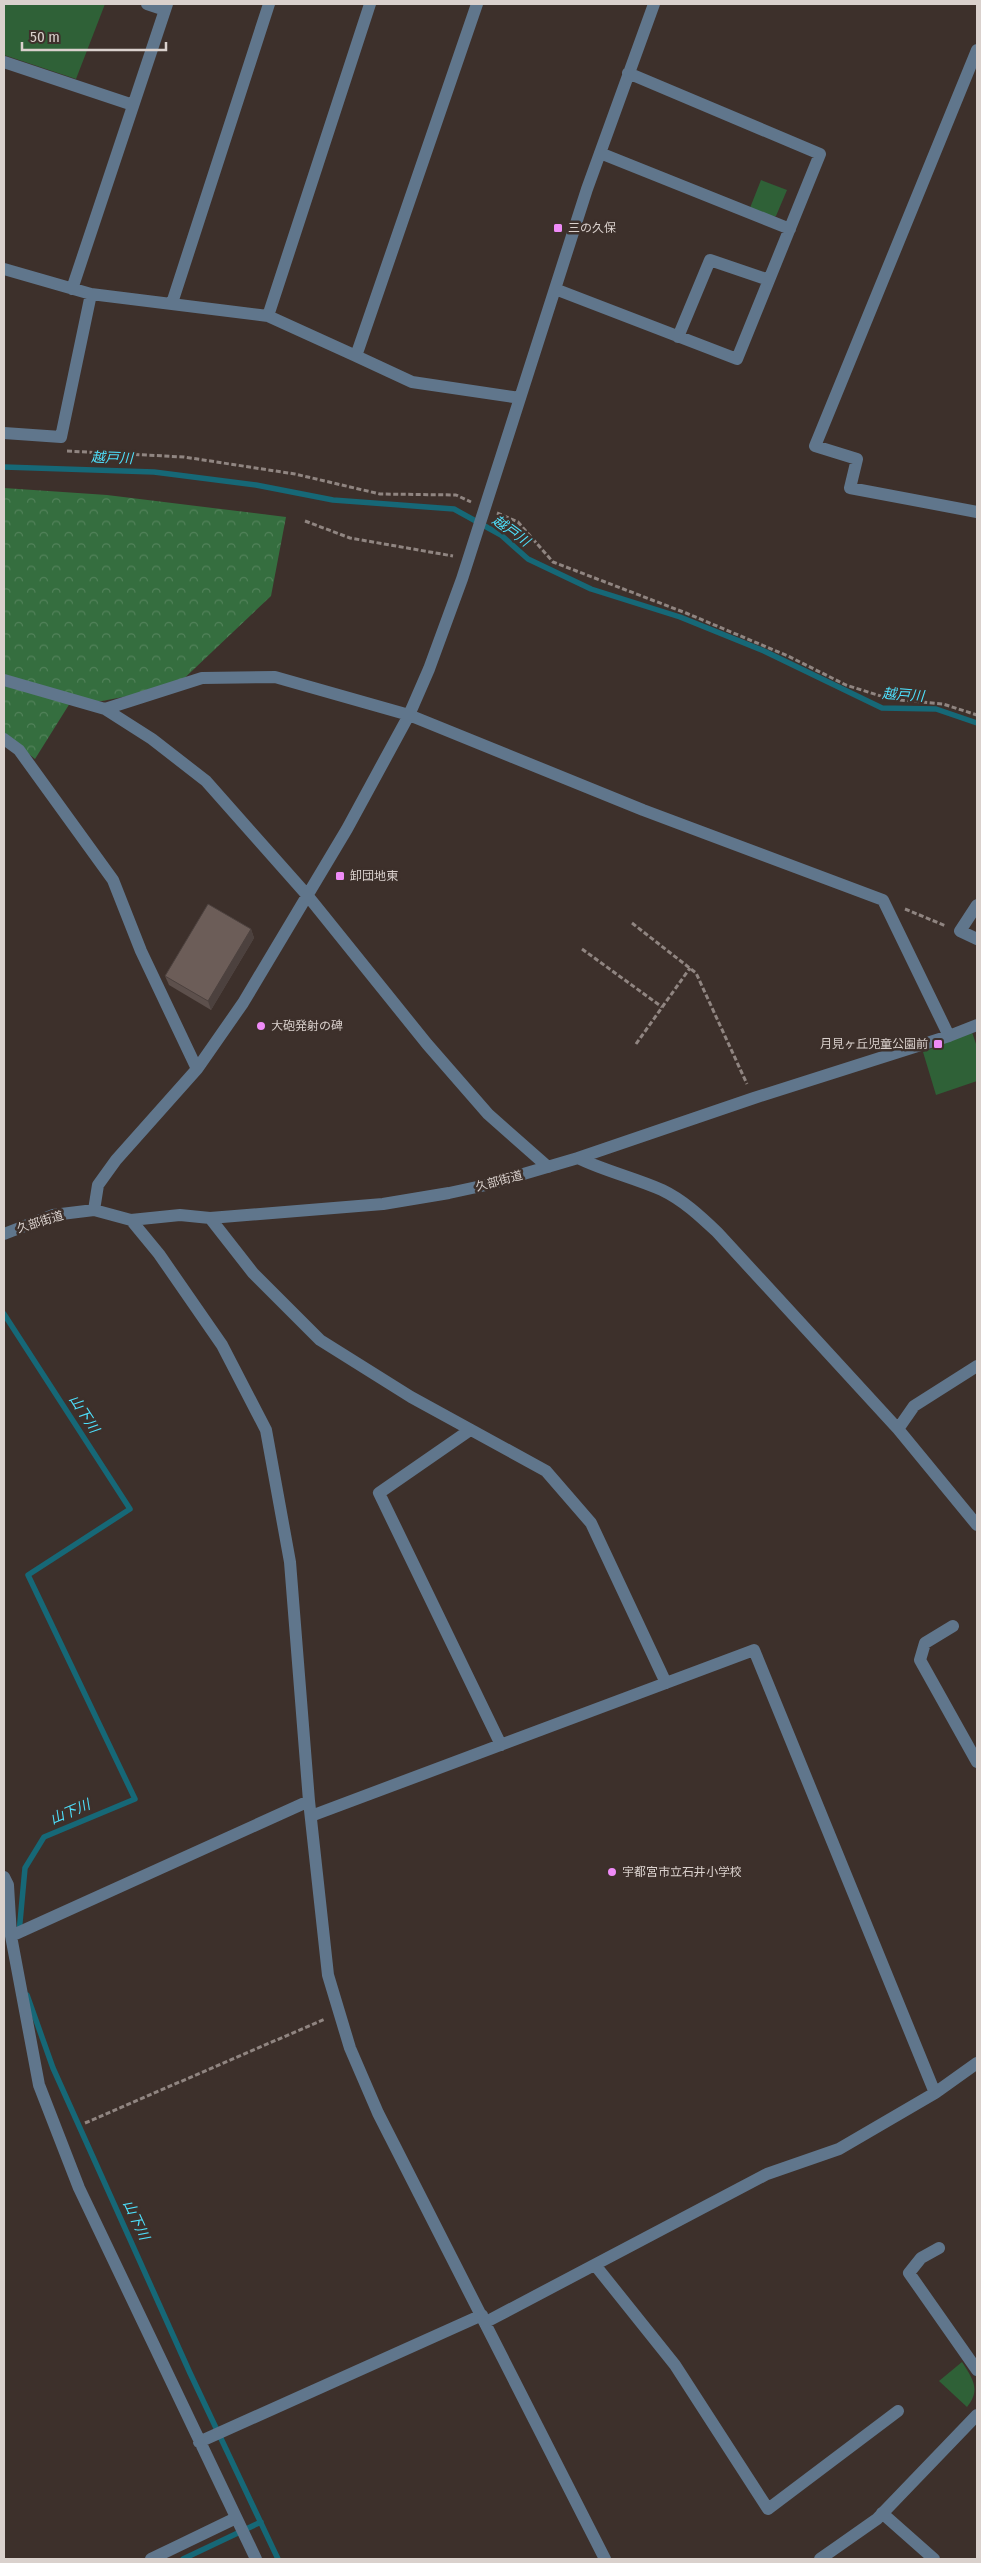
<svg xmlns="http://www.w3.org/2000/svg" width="981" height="2563" font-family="'Fira Sans Condensed','Noto Sans JP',sans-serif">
<defs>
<pattern id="forest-crowns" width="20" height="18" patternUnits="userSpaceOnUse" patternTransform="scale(1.25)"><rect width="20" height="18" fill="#356e3f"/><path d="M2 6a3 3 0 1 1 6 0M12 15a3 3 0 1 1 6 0" fill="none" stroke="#52825a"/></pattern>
</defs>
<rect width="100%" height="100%" fill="#3d302b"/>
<path fill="#2f6137" d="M4 4H105L76 79 4 55Z
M761 180 787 190 776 216 766 220 748 213Z
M972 1032 977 1047V1081L936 1095 923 1052Z
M962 2362C973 2379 981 2390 967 2407L939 2381Z"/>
<path fill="url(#forest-crowns)" d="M4 488 107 495 286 517 271 596 175 687 102 701 70 703 35 759 4 734Z"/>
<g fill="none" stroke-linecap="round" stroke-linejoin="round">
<path stroke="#166877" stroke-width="5.5" d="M4 467 154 472 256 485 333 500 454 509 501 535 528 559 591 589 680 617 764 651 882 708 936 709 977 723
M4 1314 130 1509 28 1575 135 1799 44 1837 25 1868 19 1933
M27 1995 53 2068 190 2373 278 2559
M183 2559 261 2522"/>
<path stroke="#908581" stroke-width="3" stroke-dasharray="5 2.5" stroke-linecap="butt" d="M67 451 184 457 295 474 380 494 456 495 471 502
M497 513 518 522 553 562 686 613 788 656 846 685 890 699 943 704 977 715
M305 521 350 538 453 556
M905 909 946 926
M632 923 696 973 747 1084
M582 949 662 1007
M636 1044 690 968
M85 2123 325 2019"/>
<path stroke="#60768c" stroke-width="12" d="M147 4 165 10
M477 4 356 356 412 382 520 398
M977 50 815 446 857 459 850 488 977 512
M4 62 133 105
M600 153 790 229
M4 269 91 294
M72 289 167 4
M555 289 737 359 820 154 628 73
M172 303 269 4
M268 316 370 4
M678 337 710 260 769 280
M4 433 61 437 91 294 268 316 356 356
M4 680 105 709 152 739 206 781 307 895 427 1044 488 1114 548 1167
M105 709 202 678 275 677 409 715 643 810 883 900 949 1036
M4 739 19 750 113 880 141 951 197 1069
M977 905 960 931 977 939
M578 1158C605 1171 635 1178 662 1190 683 1200 700 1216 717 1232L898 1429 977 1525
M94 1210 98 1185 116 1160 197 1069 243 1003 347 829 409 715 429 669 462 579 587 189 654 4
M210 1218 253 1273 320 1340 411 1397 546 1471 591 1523 666 1683
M131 1220 159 1254 222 1345 266 1430 290 1562 309 1801 328 1975 350 2048 378 2113 605 2559
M4 1234 53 1215 94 1210 131 1220 180 1215 210 1218 383 1204 449 1193 486 1185 578 1158 754 1098 949 1036 977 1025
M898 1429 914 1406 977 1366
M470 1430 379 1493 501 1745
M953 1626 925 1643 920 1660 977 1762
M311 1816 754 1650 935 2093 839 2149 767 2174 486 2322
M4 1877 8 1885 11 1936 39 2085 79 2188 256 2559
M11 1936 309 1801
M935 2093 977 2063
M939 2248 921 2258 909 2273 977 2370
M595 2265 675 2365 768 2509 898 2411
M199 2442 482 2315
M882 2513 934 2559
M151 2559 236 2518
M820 2559 877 2519 977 2415"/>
</g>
<path fill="#5d504c" d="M251 929 254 938 211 1010 169 985 165 976Z"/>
<path fill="#4c413e" d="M251 929 254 938 211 1010 208 1001Z"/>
<path fill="#6c5d58" stroke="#4c413e" d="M208 904 251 929 208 1001 165 976Z"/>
<g fill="#ef8bf7" stroke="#3d302b" stroke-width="2">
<rect x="553" y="223" width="10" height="10" rx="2.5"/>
<rect x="335" y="871" width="10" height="10" rx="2.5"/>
<circle cx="261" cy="1026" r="5"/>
<rect x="933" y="1039" width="10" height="10" rx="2.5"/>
<circle cx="612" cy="1872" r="5"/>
</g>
<g text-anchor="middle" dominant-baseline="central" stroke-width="5" stroke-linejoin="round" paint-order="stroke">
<g font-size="12" fill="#dad1cd" stroke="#3d302b" text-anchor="start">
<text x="568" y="228">三の久保</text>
<text x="350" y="876">卸団地東</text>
<text x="271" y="1026">大砲発射の碑</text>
<text x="928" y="1044" text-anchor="end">月見ヶ丘児童公園前</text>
<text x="622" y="1872">宇都宮市立石井小学校</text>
</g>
<g font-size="12" fill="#dad1cd" stroke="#3d302b">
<text transform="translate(499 1181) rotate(-15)">久部街道</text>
<text transform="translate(40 1222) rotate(-17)">久部街道</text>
</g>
<g font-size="14" font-style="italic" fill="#4edffb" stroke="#3d302b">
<text transform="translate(112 458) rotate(2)">越戸川</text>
<text transform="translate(511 531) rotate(36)">越戸川</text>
<text transform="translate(903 695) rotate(4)">越戸川</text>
<text transform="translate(84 1414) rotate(57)">山下川</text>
<text transform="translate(70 1812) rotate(-23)">山下川</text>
<text transform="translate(136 2220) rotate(65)">山下川</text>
</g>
</g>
<rect width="981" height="2563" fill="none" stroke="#dad1cd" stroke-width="10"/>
<path d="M22 42v8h144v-8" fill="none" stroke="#dad1cd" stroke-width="2.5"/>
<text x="30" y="42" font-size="15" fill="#dad1cd" stroke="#3d302b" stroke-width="4" paint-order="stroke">50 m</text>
</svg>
